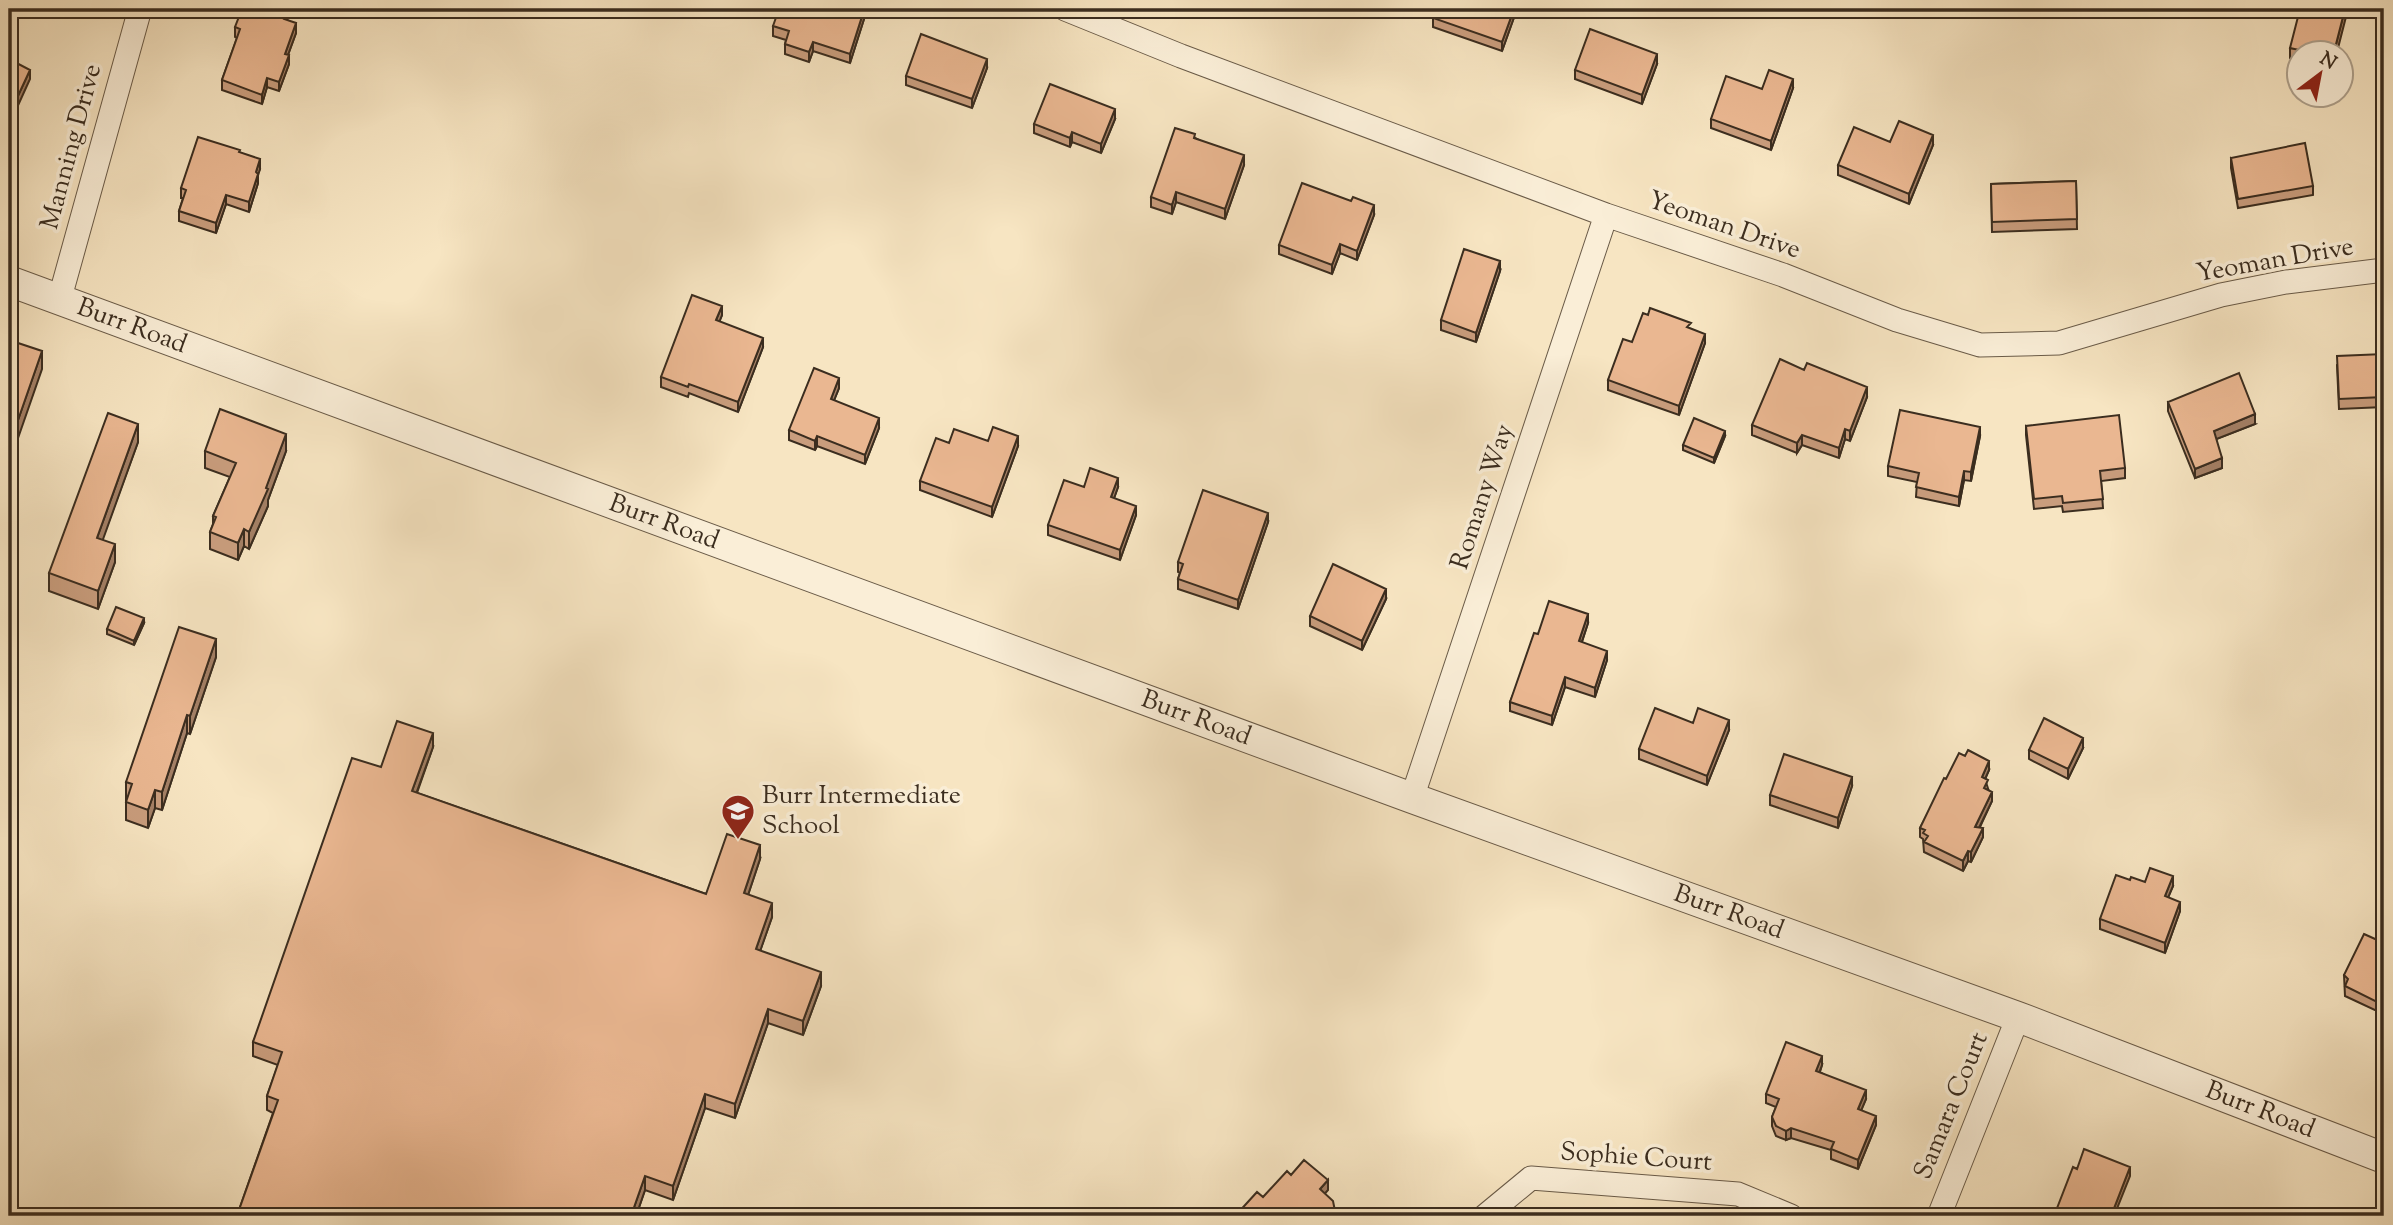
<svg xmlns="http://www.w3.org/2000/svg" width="2393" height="1225" font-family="'Sorts Mill Goudy',serif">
<rect width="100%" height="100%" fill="#f7e5c2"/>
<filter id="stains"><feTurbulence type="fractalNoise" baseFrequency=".00286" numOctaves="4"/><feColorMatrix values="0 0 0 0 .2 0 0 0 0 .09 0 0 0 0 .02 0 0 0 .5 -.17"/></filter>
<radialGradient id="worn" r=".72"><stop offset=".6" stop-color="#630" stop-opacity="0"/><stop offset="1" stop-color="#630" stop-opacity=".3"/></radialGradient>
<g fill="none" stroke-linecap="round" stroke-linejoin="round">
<defs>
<path id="minor" d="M1065 9 1181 56 1606 215 1783 275 1897 320 1980 345 2059 343 2221 295 2286 282 2384 270
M59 301 140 9
M1412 798 1606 215
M1485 1216 1531 1178 1738 1194 1791 1216
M1939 1216 2018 1017"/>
<g id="tertiary">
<path id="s1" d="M9 281 1412 798 2018 1017 2384 1158"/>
</g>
</defs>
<use href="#minor" stroke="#6a5b48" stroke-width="25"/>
<use href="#tertiary" stroke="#6a5b48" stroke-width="32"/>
<use href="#minor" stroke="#faeed7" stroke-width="23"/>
<use href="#tertiary" stroke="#faeed7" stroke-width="30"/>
</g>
<path fill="#c99d7d" stroke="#3b2d1f" stroke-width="2" d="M291 9 287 20 296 33 288 55 289 64 279 91 267 87 262 104 222 90V80L237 38 235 37V27Z
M1517 9 1502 51 1433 27V18Z
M864 19 850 63 813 51 809 62 785 54V44L786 40 773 36V26Z
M2290 48 2337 52H2299V60L2290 58Z
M1657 64 1642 104 1575 79V70Z
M987 68 972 108 906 85V76Z
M1793 88 1771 150 1711 128V119L1762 89Z
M1115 119 1101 153 1072 142 1070 147 1034 133V124Z
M1195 138 1244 165 1225 219 1176 202 1172 214 1151 207V197Z
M1890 142 1933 145 1909 204 1838 175V165Z
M240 153 260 169 258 173V183L249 212 226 204 216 233 179 221V211L183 198H181V188Z
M2231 158 2313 186V195L2238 208 2231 168Z
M2076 181 2077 229 1992 232 1991 184Z
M1374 215 1357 260 1340 253 1332 274 1279 254V245Z
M1500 271 1476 342 1441 330V320Z
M722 315 719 322 763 347 738 412 689 393 688 397 661 387V377Z
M1691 329 1705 343 1679 415 1608 390V380L1632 342Z
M2384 354V407L2339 409 2337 365Z
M1804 370 1867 397 1850 441 1845 439 1839 458 1802 445 1797 453 1752 435V425Z
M839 388 834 400 879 428 865 464 817 446 815 450 789 440V430Z
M2168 402 2255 424 2216 439 2222 468 2195 478 2168 411Z
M2026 426 2125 468V478L2101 481 2103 508 2063 512 2062 506 2034 509 2026 435Z
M1725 436 1714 463 1683 450V445Z
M1980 436 1971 481 1964 480 1959 506 1916 497 1917 482 1888 476V466Z
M988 441 1018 446 992 517 920 490V481L949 443Z
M138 442 102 540 115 562 98 609 49 591V573Z
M205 451H286L268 500V506L249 549 244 546 238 560 210 549V532L213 524V516L230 477 205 468Z
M1084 487H1118L1114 498 1136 515 1120 560 1048 535V525Z
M1268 522 1238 609 1178 589V579L1180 573 1178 572V562Z
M1386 599 1362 650 1310 626V616Z
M144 623 134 645 107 634V629Z
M1588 623 1582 642 1607 660 1595 697 1565 687 1552 725 1510 711V702L1538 634Z
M216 657 190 734 187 733 162 810 155 808 148 828 126 820V782Z
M1693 723 1729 730 1707 785 1639 759V749Z
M433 747 417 793 706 894 760 859 748 895 772 917 760 951 821 986 803 1035 768 1023 735 1118 705 1108 673 1200 645 1190 636 1216H239V1210L273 1113 267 1110V1096L278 1065 253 1056V1042L381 767Z
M2083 748 2068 779 2029 759V750Z
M1989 770 1985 779 1992 801 1980 827 1983 837 1971 862 1968 861 1963 871 1924 852 1923 839 1920 837V828L1946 779Z
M1852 786 1838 828 1770 805V795Z
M2130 880 2173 886 2168 897 2180 911 2165 953 2100 929V919Z
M2384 943V1002L2379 1012 2345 996 2344 975Z
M1822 1065 1820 1072 1866 1099 1861 1110 1876 1125 1858 1169 1831 1159V1150L1791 1138 1786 1140 1776 1136 1772 1126V1117L1776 1107 1766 1103V1094Z"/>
<path fill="#a48066" stroke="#3b2d1f" stroke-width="2" d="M288 9H291V10L284 28V19Z
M1514 9H1517L1502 51V42Z
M2345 9H2348L2337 52H2334Z
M864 10V19L850 63V54Z
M296 23V33L285 63V54Z
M813 42V51L809 62V52Z
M1657 54V64L1642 104V95Z
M289 55V64L279 91V82Z
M987 59V68L972 108V99Z
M30 70V79L10 123V113Z
M267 78V87L262 104V95Z
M1793 79V88L1771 150V141Z
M1115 109V119L1101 153V144Z
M1072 132V142L1070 147V138Z
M1933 135V145L1909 204V194Z
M1244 155V165L1225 219V209Z
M260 159V169L256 182V172Z
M258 174V183L249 212V202Z
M1176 192V202L1172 214V205Z
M226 195V204L216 233V223Z
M1374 205V215L1357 260V251Z
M1340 244V253L1332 274V265Z
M1500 261V271L1476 342V333Z
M722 306V315L716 330V320Z
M1705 334V343L1679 415V406Z
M763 338V347L738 412V402Z
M42 351V369L9 464V446Z
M839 378V388L831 408V399Z
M1867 387V397L1850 441V431Z
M2255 414V424L2214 440V431Z
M879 418V428L865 464V455Z
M138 424V442L97 556V538Z
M1980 427V436L1971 481V472Z
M1845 429V439L1839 458V448Z
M1725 431V436L1714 463V458Z
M286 434V451L268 500V506L249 549V532Z
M1802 435V445L1797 453V443Z
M817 436V446L815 450V441Z
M1018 436V446L992 517V507Z
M2222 458V468L2195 478V469Z
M1964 471V480L1959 506V497Z
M1118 478V487L1111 507V497Z
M1136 506V515L1120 560V550Z
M1268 513V522L1238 609V600Z
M244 529V546L238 560V543Z
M115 544V562L98 609V591Z
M1386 589V599L1362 650V641Z
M1588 614V623L1579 650V641Z
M144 618V623L134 645V641Z
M216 639V657L190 734V716Z
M1607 651V660L1595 697V688Z
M1565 677V687L1552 725V716Z
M187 715V733L162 810V792Z
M1729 720V730L1707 785V776Z
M433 733V747L412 805V791Z
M2083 738V748L2068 779V769Z
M1989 761V770L1982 786V777Z
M1852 777V786L1838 828V818Z
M155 790V808L148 828V810Z
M1992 792V801L1975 836V827Z
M1983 828V837L1971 862V852Z
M760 845V859L744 907V893Z
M1968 851V861L1963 871V861Z
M2173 876V886L2165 905V896Z
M2180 902V911L2165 953V943Z
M772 903V917L756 963V949Z
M821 972V986L803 1035V1021Z
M2384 992V1002L2379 1012V1003Z
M768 1009V1023L735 1118V1104Z
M1822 1056V1065L1816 1081V1071Z
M1866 1090V1099L1858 1118V1109Z
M705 1094V1108L673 1200V1186Z
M1876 1116V1125L1858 1169V1160Z
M1791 1128V1138L1786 1140V1131Z
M2130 1167V1176L2114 1216H2111Z
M645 1176V1190L636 1216H631Z
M1328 1180V1190L1320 1199V1189Z"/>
<path fill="#eab791" stroke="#3b2d1f" stroke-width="2" d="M242 9H288L284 19 296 23 285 54 289 55 279 82 267 78 262 95 222 80 240 29 235 27Z
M779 9H861L864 10 850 54 813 42 809 52 785 44 789 31 773 26Z
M1436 9H1514L1502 42 1433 18Z
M2300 9H2345L2334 52H2308L2290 48Z
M1590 29 1657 54 1642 95 1575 70Z
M921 34 987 59 972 99 906 76Z
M9 59 30 70 10 113 9 112Z
M1769 70 1793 79 1771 141 1711 119 1726 76 1762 89Z
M1050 84 1115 109 1101 144 1072 132 1070 138 1034 124Z
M1899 121 1933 135 1909 194 1838 165 1854 127 1890 142Z
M1175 128 1195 134 1194 138 1244 155 1225 209 1176 192 1172 205 1151 197Z
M198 137 240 150 239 152 260 159 256 172 258 174 249 202 226 195 216 223 179 211 186 190 181 188Z
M2305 143 2313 186 2238 199 2231 158Z
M2076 181 2077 219 1992 222 1991 184Z
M1302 183 1351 201 1353 197 1374 205 1357 251 1340 244 1332 265 1279 245Z
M1464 249 1500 261 1476 333 1441 320Z
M692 295 722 306 716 320 763 338 738 402 689 384 688 387 661 377Z
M1650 308 1691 323 1687 327 1705 334 1679 406 1608 380 1623 339 1632 342 1643 313 1648 315Z
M9 340 42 351 9 446Z
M2384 354V397L2339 399 2337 356Z
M1780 359 1804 370 1807 363 1867 387 1850 431 1845 429 1839 448 1802 435 1797 443 1752 425Z
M814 368 839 378 831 399 879 418 865 455 817 436 815 441 789 430Z
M2239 373 2255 414 2214 431 2222 458 2195 469 2168 402Z
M220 409 286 434 266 488 268 489 249 532 244 529 238 543 210 532 216 517 213 516 236 463 205 451Z
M1900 410 1980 427 1971 472 1964 471 1959 497 1916 487 1919 473 1888 466Z
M108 413 138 424 97 538 115 544 98 591 49 573Z
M2119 415 2125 468 2100 471 2103 499 2063 503 2062 496 2034 499 2026 426Z
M1694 418 1725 431 1714 458 1683 445Z
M993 427 1018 436 992 507 920 481 936 438 949 443 954 429 988 441Z
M1090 468 1118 478 1111 497 1136 506 1120 550 1048 525 1064 480 1084 487Z
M1203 490 1268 513 1238 600 1178 579 1183 564 1178 562Z
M1333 564 1386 589 1362 641 1310 616Z
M1549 601 1588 614 1579 641 1607 651 1595 688 1565 677 1552 716 1510 702 1534 633 1538 634Z
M116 607 144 618 134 641 107 629Z
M179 627 216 639 190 716 187 715 162 792 155 790 148 810 126 802 132 784 126 782Z
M1655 708 1693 723 1698 708 1729 720 1707 776 1639 749Z
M2044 718 2083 738 2068 769 2029 750Z
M397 721 433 733 412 791 706 894 727 834 760 845 744 893 772 903 756 949 821 972 803 1021 768 1009 735 1104 705 1094 673 1186 645 1176 631 1216H259L239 1210 278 1100 267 1096 282 1052 253 1042 352 758 381 767Z
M1968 750 1989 761 1982 777 1988 780 1984 788 1992 792 1975 827 1983 828 1971 852 1968 851 1963 861 1924 842 1928 836 1923 833 1925 830 1920 828 1944 778 1946 779 1959 753 1965 756Z
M1784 754 1852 777 1838 818 1770 795Z
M2150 868 2173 876 2165 896 2180 902 2165 943 2100 919 2116 875 2130 880 2131 877 2145 882Z
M2364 934 2384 943V992L2379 1003 2345 986 2348 979 2344 975Z
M1786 1042 1822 1056 1816 1071 1866 1090 1858 1109 1876 1116 1858 1160 1831 1149 1834 1142 1791 1128 1786 1131 1776 1126 1772 1117 1779 1099 1766 1094Z
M2084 1149 2130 1167 2111 1216H2054L2073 1167 2077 1169Z
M1304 1160 1328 1180 1320 1189 1333 1201 1336 1216H1238L1236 1215 1257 1192 1263 1197 1287 1171 1291 1175Z
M2347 1212 2356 1216H2345Z"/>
<defs>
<symbol id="school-pin" viewBox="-11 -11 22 30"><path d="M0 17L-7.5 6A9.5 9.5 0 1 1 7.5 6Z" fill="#8f2418" stroke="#faeed7"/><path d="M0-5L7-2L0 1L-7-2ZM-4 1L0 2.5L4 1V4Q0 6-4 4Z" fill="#fff"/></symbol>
</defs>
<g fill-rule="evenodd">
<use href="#school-pin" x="719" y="792" width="38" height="52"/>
</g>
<g text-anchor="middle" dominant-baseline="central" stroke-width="7" stroke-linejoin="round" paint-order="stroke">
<g font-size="26" fill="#3b2d1f" stroke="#faeed7">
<text transform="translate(72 147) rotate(-75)">Manning Drive</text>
<text transform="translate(1724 226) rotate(19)">Yeoman Drive</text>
<text transform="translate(2275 261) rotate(-10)">Yeoman Drive</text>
<text stroke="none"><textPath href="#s1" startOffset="131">Burr Road</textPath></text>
<text transform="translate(1483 497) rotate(-72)">Romany Way</text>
<text stroke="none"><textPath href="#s1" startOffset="698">Burr Road</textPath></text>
<text stroke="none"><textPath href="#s1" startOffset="1265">Burr Road</textPath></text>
<text stroke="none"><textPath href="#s1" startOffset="1832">Burr Road</textPath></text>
<text transform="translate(1952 1106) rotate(-68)">Samara Court</text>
<text stroke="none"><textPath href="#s1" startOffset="2399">Burr Road</textPath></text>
<text transform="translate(1636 1158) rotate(4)">Sophie Court</text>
</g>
<g font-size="26" fill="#3b2d1f" stroke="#faeed7" text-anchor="start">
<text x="762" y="796">Burr Intermediate<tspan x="762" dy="30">School</tspan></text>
</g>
</g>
<rect width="2393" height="1225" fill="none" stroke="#f7e5c2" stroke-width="35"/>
<rect x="10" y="10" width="2372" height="1204" fill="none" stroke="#3b2d1f" stroke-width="3.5"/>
<rect x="18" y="18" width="2358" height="1190" fill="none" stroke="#3b2d1f" stroke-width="2"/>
<g transform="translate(2320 74) rotate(32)"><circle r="33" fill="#faeed7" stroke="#aea18d" stroke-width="2"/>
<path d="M0-5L12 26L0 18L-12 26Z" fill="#8f2418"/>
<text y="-10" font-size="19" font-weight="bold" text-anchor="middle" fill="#3b2d1f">N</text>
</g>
<rect width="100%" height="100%" filter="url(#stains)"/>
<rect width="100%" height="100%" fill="url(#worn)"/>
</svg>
